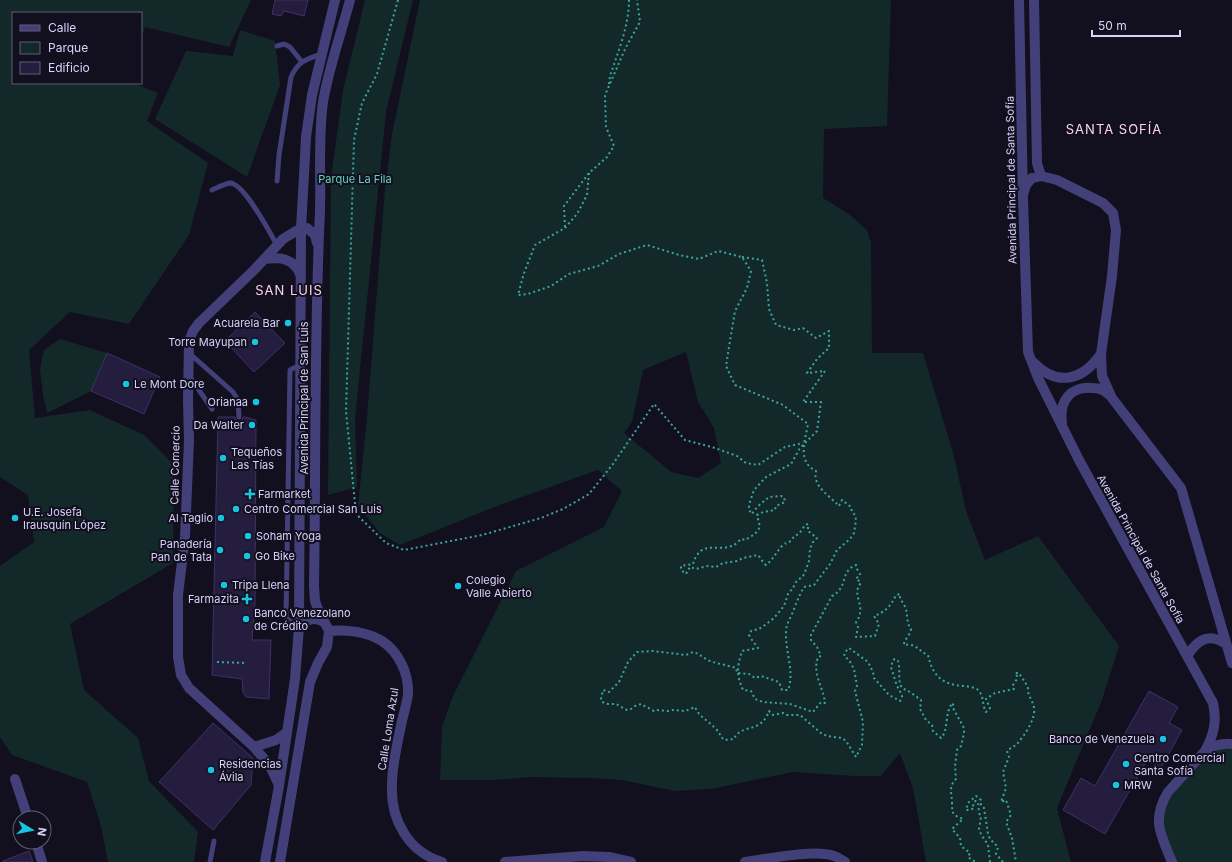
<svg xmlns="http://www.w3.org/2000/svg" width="1232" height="862" font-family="Inter,sans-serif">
<rect width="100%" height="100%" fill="#120f1f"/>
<path fill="#132829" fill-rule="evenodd" d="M0 0H251L229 47 145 27 141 39V13H13V83H133L158 93 147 121 208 163 189 235 129 324 70 312 29 350 35 418 90 410 144 435 174 465 173 563 70 624 84 690 138 738 149 781 198 832 194 862H108L101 826 87 782 12 755 0 737V566L34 542 28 495 0 477Z
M365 0H413L386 112 355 419 357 487 328 495 331 178 343 90Z
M420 0H891L887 126 824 129 823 198 849 214 867 230 871 243 872 353H923L954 456 966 511 985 560 1038 536 1119 646 1102 700 1057 808 1071 862H926L913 788 900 753 881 776H854L793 772 711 789 675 791 622 780 592 778 530 777 495 780H440L442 727 452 698 516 571 604 527 622 491 598 470 502 504 400 545 380 533 358 506 367 417 385 189 392 134ZM686 352 698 402 714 428 721 463 698 478 671 472 624 433 632 422 643 370Z
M240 30 275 41 280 85 247 177 155 119 186 51 233 56Z
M60 339 107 353 91 391 47 413 43 395 40 369 44 350Z
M1232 744V862H1172L1161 807 1205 751Z"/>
<path fill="#251d3e" stroke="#3e3168" d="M275 0H308L304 16 284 11 281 16 272 14Z
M255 312 285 343 254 372 225 341Z
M107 353 160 377 144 414 91 391Z
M218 417H235L236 420 239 421 242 420 243 417H245L256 420 255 603 252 640H271L269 699 246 697 243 692 242 679 212 675Z
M1149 691 1178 707 1169 723 1182 730 1161 768 1147 760 1105 834 1063 810 1081 778 1095 786Z
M213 723 253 758 251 785 213 830 159 782Z
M29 851 33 862H3V861Z"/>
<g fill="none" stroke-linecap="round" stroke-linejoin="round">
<path stroke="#3aa6a4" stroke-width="2" stroke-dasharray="2 3" stroke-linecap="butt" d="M398 0 377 74 362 103 354 140 346 411 356 514 386 543 404 550 482 535 541 518 563 509 589 494 613 464 654 404 685 440 712 447 737 456 746 463 758 465 785 447 803 443
M609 84 610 76C618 52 629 26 629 0
M589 173 587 195 577 214 565 228 535 245 524 273 518 295 528 294 551 286 569 274 598 266 619 254 647 245 679 255 699 259 718 251 742 257 751 271 747 288 735 311 730 341 726 366 735 385 783 405 808 424C805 441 797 462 816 471 812 486 830 496 839 506L842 500 851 507 852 512 855 515 856 520 854 533 850 539 837 550 830 564 814 585 804 587C800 594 797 601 794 609 791 618 786 623 786 632 785 651 795 673 788 690H782L779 682 761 676 755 678 749 674 737 673 736 668C727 665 718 664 710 661 703 658 700 654 693 652L686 655 653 651 637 652 628 662 619 682 609 692 603 690 601 699 602 702 608 704H616L627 710 631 709 635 706 641 704 654 711 657 710 668 711 673 710 685 711 695 707C699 717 709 721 716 729 720 733 720 736 724 740L734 739C739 726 756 731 764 720 766 718 768 714 769 711L773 715 783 713 787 715H800L821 733 827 736 842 738 846 741 856 757 862 745 863 722 855 691 857 686 854 669 849 660 844 656 845 652 849 648 868 662 873 672 874 678 889 695 900 701 902 698V695L897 686 891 667 893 660 895 659 898 661C901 670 897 679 902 688L910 692 921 700 920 709 926 720 932 725 933 731 941 738C949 731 944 711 953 703V708L964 728V733L961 746 957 750 955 766 956 779C948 787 952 793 952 803 952 808 952 810 954 815L963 819 952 829 960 838 961 846 970 853 968 857 972 860 976 862
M565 227 564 206 589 173 607 157 614 146 606 127 605 95 626 47 640 22 637 0
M742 257 762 260 767 283 769 309 776 325 794 330 803 328 816 338 829 331V348L817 359 807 373 825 371 803 402H821L817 431 800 448 791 464 766 477 754 490 749 505V510L752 514C756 507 763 502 769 497L781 496 784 497 785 502 776 506 775 510 763 512 757 515 760 527 755 534 745 540 741 539C739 541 736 544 734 545 718 553 701 538 693 564L681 566V570L686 574 690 567 696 569 707 566 716 567 723 563 737 561 743 558 758 555C761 558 762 562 766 565 773 560 776 552 783 545 787 541 784 546 789 542 793 539 793 536 799 534L805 525 808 524V531L817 538 813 542 810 549 809 561 805 572 803 576 796 582 793 588 788 594 784 606 774 618 765 625 759 629 751 631 749 635 752 640 758 648 742 651C737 668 736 674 743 690L751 691 755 699 763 702 790 704 813 712 821 702 825 703C823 686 812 674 818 657L821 656 817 647 811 640V635L832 596C849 587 839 572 856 565L857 569 860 574 859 577 856 578 861 583C850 595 868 606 856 622L858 627 856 637 875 636 879 624 874 616C885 612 891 606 896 595L900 594V599C911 611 904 620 911 629 910 636 904 639 904 645 917 643 918 651 928 655 933 677 943 685 965 686 970 687 976 687 979 691 984 697 982 705 986 712L990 708 986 699 995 693 1014 689 1013 685 1017 679V676L1015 673H1019L1028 687C1027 696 1033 700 1034 708 1036 719 1024 736 1017 744 1014 747 1010 748 1007 751L1009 757 1003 772 1006 788 1001 802 1006 800 1011 815 1006 822 1012 838 1016 862
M221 421H232
M217 662 246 663
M990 862 988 845 981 834 979 829 981 817 979 813 978 802 975 801 973 806 974 808 970 810H966L968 803 976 796 981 800V805L984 808 988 834 990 839 998 847 996 854 1003 862"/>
<path stroke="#433f79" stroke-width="5" d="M277 46 284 44 290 47 302 62
M277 181 279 155 291 77C299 60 306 60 321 54
M212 190C217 188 224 184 230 183 244 183 270 233 277 245
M189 353 233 392 238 400 239 417
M190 377 212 409
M298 627 286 618 290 370 300 365
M210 862 214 841"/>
<path stroke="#433f79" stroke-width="10" d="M1019 0 1023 198 1028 352 1038 378 1079 460 1213 703C1217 721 1214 735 1205 751
M1034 0 1037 163 1041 176
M1024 192 1026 185 1032 178 1041 176 1057 180 1103 203 1113 213 1116 230 1112 276 1101 354 1102 376 1112 398 1181 488 1232 663
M264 259C281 257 295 258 301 277
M1033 362C1057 387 1082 381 1101 354
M1062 422C1059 402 1070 386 1092 388 1099 388 1105 390 1109 395
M299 627C307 619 315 616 325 623
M329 631C347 629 367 632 382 641 399 652 409 674 408 694 407 703 404 712 402 721 398 739 392 765 392 784 391 801 395 819 404 833 413 848 426 857 442 862
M1187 656C1197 640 1209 632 1226 644
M254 747 276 740 287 732
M15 779 28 818
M279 785 270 766 254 747 189 688 181 675 178 657V595L185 537 189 440 188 401 189 341 193 331 199 323 254 270 283 239 301 228H307L315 235 317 243
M36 842 42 862
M265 862 279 786 295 679 299 627 301 228 304 175 306 137 312 95 335 0
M280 862 310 682 318 663 327 647 329 631 318 609 315 601 314 586C316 461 314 336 320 211 321 175 318 138 323 102 329 67 341 34 350 0
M505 862 583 856 609 857 631 862
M745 862C766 859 815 849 834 856 838 857 842 860 845 862
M1172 862C1161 835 1151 820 1168 792L1205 751C1214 745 1222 743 1232 744"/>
</g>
<g fill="#17c4e1" stroke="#120f1f" stroke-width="1.5">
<circle cx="288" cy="323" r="4"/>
<circle cx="255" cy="342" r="4"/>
<circle cx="126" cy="384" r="4"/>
<circle cx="256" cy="402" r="4"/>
<circle cx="252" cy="425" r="4"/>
<circle cx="223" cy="458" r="4"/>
<path d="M248 488h4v4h4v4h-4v4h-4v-4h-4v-4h4z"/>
<circle cx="236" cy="509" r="4"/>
<circle cx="15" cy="518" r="4"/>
<circle cx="221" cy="518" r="4"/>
<circle cx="248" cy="536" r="4"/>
<circle cx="220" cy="550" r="4"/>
<circle cx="247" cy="556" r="4"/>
<circle cx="224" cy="585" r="4"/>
<circle cx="458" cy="586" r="4"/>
<path d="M245 593h4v4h4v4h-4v4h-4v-4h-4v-4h4z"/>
<circle cx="246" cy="619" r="4"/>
<circle cx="1163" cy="739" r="4"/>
<circle cx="1126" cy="764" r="4"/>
<circle cx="211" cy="770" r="4"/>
<circle cx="1116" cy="785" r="4"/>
</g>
<g text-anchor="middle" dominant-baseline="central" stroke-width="4" stroke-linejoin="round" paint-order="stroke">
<g font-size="11" fill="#66d2bc" stroke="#120f1f">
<text x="355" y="179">Parque La Fila</text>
</g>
<g font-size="11" fill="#d8d2fa" stroke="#120f1f">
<text transform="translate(1011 180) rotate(-91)">Avenida Principal de Santa Sofía</text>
<text transform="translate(304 398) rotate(-90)">Avenida Principal de San Luis</text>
<text transform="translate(175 465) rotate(-89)">Calle Comercio</text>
<text transform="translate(1141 549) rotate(61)">Avenida Principal de Santa Sofía</text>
<text transform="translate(388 729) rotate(-81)">Calle Loma Azul</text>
</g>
<g font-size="11" fill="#d8d2fa" stroke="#120f1f" text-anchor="start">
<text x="280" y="323" text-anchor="end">Acuarela Bar</text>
<text x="247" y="342" text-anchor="end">Torre Mayupan</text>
<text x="134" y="384">Le Mont Dore</text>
<text x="248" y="402" text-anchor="end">Orianaa</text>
<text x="244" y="425" text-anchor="end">Da Walter</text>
<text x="231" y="452">Tequeños<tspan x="231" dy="13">Las Tías</tspan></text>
<text x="258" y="494">Farmarket</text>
<text x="244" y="509">Centro Comercial San Luis</text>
<text x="23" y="512">U.E. Josefa<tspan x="23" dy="13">Irausquín López</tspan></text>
<text x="213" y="518" text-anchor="end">Al Taglio</text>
<text x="256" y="536">Soham Yoga</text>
<text x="212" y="544" text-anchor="end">Panadería<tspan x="212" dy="13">Pan de Tata</tspan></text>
<text x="255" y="556">Go Bike</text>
<text x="466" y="580">Colegio<tspan x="466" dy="13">Valle Abierto</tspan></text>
<text x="232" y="585">Tripa Llena</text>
<text x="239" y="599" text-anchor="end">Farmazita</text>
<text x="254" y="613">Banco Venezolano<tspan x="254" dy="13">de Crédito</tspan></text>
<text x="1155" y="739" text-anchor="end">Banco de Venezuela</text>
<text x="1134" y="758">Centro Comercial<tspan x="1134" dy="13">Santa Sofía</tspan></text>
<text x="219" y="764">Residencias<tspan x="219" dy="13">Ávila</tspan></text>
<text x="1124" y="785">MRW</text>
</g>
<g font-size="13" letter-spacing="1" fill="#fad4eb" stroke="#120f1f">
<text x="1114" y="129">SANTA SOFÍA</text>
<text x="289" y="290">SAN LUIS</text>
</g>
</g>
<rect x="12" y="12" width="130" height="72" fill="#120f1f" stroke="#615d77"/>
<rect x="20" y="25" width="20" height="6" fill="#433f79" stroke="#615d77"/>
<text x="48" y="32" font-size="12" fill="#d8d2fa">Calle</text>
<rect x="20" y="42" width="20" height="12" fill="#132829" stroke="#615d77"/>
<text x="48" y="52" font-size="12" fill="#d8d2fa">Parque</text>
<rect x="20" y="62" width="20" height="12" fill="#251d3e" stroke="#615d77"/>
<text x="48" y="72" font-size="12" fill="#d8d2fa">Edificio</text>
<g transform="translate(32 830) rotate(100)"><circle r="19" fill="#120f1f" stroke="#615d77"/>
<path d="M0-3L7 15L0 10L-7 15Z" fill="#17c4e1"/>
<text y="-6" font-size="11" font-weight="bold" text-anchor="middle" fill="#d8d2fa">N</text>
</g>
<path d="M1092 30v6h88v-6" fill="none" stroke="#d8d2fa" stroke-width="2"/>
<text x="1098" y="30" font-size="12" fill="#d8d2fa" stroke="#120f1f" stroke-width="3" paint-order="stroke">50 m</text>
</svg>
